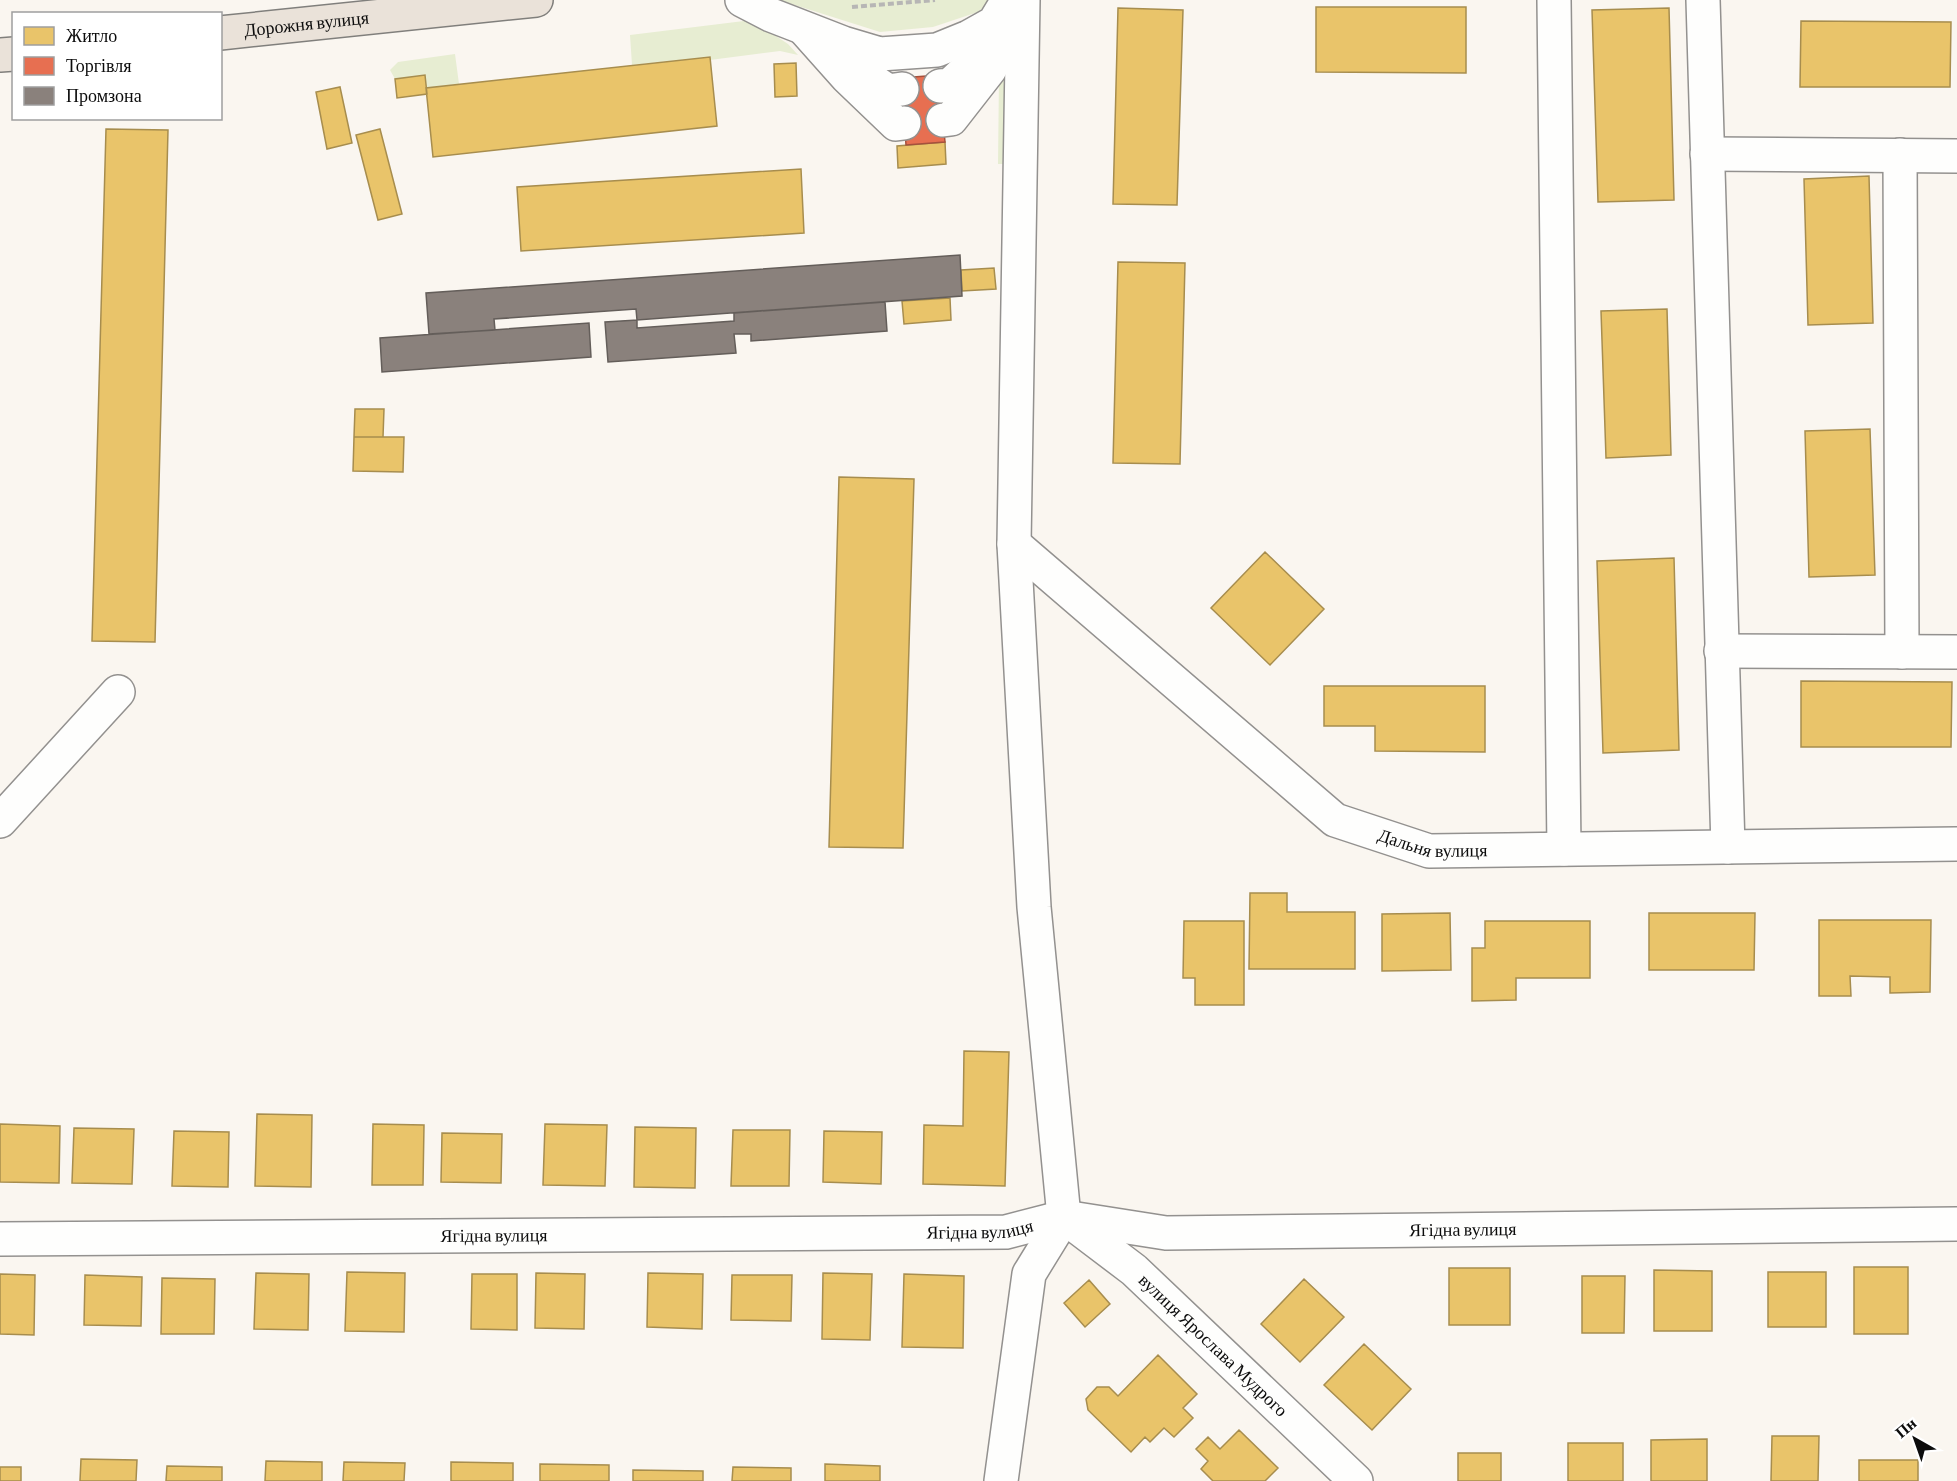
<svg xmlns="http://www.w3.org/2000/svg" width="1957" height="1481" font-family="'Crimson Pro',serif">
<rect width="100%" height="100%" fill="#faf6f0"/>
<path fill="#e7edd2" d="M779 0H992L978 12 933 27 880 32Z
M752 20 788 44 798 55 780 51 710 60V57L632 65 630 35Z
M455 54 459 84 426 88 425 76 395 79 390 70 398 62Z
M1008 65 1007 164H998L999 76Z"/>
<path fill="#e9c46a" stroke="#a78d4e" stroke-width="1.5" d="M1316 7H1466V73L1316 72Z
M1118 8 1183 10 1177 205 1113 204Z
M1669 8 1674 200 1598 202 1592 10Z
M1801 21 1951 22 1950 87H1800Z
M710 57 717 126 433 157 426 88Z
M796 63 797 96 775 97 774 64Z
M425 75 427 94 397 98 395 79Z
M340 87 352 143 327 149 316 92Z
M106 129 168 130 155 642 92 641Z
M380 129 402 214 378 220 356 135Z
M945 142 946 164 898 168 897 146Z
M801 169 804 233 521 251 517 187Z
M1869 176 1873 323 1808 325 1804 179Z
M1118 262 1185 263 1180 464 1113 463Z
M994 268 996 289 962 291 961 270Z
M950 298 951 320 904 324 902 301Z
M1667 309 1671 455 1606 458 1601 311Z
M355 409H384L383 437H354Z
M1870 429 1875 575 1809 577 1805 431Z
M354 437H404L403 472 353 471Z
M839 477 914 479 903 848 829 847Z
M1265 552 1324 609 1270 665 1211 608Z
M1674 558 1679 750 1603 753 1597 561Z
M1801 681 1952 682 1951 747H1801Z
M1324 686H1485V752L1375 751V726H1324Z
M1250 893H1287V912H1355V969H1249Z
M1450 913 1451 970 1382 971V914Z
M1649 913H1755L1754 970H1649Z
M1819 920H1931L1930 992 1890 993V977L1850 976 1851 996H1819Z
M1184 921H1244V1005H1195V978H1183Z
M1485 921H1590V978H1516V1000L1472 1001V948H1485Z
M964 1051 1009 1052 1005 1186 923 1184 924 1125 963 1126Z
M257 1114 312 1115 311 1187 255 1186Z
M0 1124 60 1126 59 1183 0 1182Z
M373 1124 424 1125 423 1185H372Z
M545 1124 607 1125 605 1186 543 1185Z
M635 1127 696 1128 695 1188 634 1187Z
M74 1128 134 1129 132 1184 72 1183Z
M733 1130H790L789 1186H731Z
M174 1131 229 1132 228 1187 172 1186Z
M824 1131 882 1132 881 1184 823 1182Z
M442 1133 502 1134 501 1183 441 1182Z
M1854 1267H1908V1334H1854Z
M1449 1268H1510V1325H1449Z
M1654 1270 1712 1271V1331H1654Z
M347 1272 405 1273 404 1332 345 1331Z
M1768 1272H1826V1327H1768Z
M256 1273 309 1274 308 1330 254 1329Z
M536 1273 585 1274 584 1329 535 1328Z
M648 1273 703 1274 702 1329 647 1327Z
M823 1273 872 1274 870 1340 822 1339Z
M0 1274 35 1275 34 1335 0 1334Z
M472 1274H517V1330L471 1329Z
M904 1274 964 1276 963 1348 902 1347Z
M85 1275 142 1277 141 1326 84 1325Z
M732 1275H792L791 1321 731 1320Z
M1582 1276H1625L1624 1333H1582Z
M162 1278 215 1279 214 1334H161Z
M1304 1279 1344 1317 1300 1362 1261 1324Z
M1089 1280 1110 1304 1085 1327 1064 1303Z
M1364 1344 1411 1389 1372 1430 1324 1385Z
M1158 1355 1197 1394 1183 1408 1193 1418 1174 1437 1164 1428 1150 1442 1145 1437 1131 1452 1088 1410 1086 1399 1097 1387H1109L1118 1396Z
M1239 1430 1278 1468 1265 1481H1213L1201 1469 1208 1461 1196 1449 1208 1437 1220 1449Z
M1772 1436H1819L1818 1481H1771Z
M1707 1439V1481H1651V1440Z
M1568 1443H1623V1481H1568Z
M1458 1453H1501V1481H1458Z
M81 1459 137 1460 136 1481H80Z
M1859 1460H1918V1481H1859Z
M266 1461 322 1462V1481H265Z
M344 1462 405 1463 404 1481H343Z
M451 1462 513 1463V1481H451Z
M540 1464 609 1465V1481H540Z
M825 1464 880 1466V1481H825Z
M167 1466 222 1467V1481H166Z
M0 1467H21V1481H0Z
M733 1467 791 1468V1481H732Z
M633 1470 703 1471V1481H633Z"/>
<path fill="#e76f51" stroke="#a5513c" stroke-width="1.5" d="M939 75 945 142 906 145 901 78Z"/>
<path fill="#8a817c" stroke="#645e5a" stroke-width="1.5" d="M960 255 962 296 637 320 636 309 494 319 495 330 429 334 426 293Z
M885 302 887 331 751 341V334H734L736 353 608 362 605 322 637 320V328L734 321V313Z
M589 323 591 357 382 372 380 338Z"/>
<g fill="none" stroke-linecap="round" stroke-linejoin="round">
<defs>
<g id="minor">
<path d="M742 0 771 15 843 43 880 54 937 50 969 37 994 23 1008 0"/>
<path d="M1554 0 1564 849"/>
<path d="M1703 0 1728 847"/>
<path d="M806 31 847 77 896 124 904 123"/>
<path d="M856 69 888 91 902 89"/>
<path d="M940 86 950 85 980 57"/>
<path d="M943 120 951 119 990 69 1005 41 1010 8"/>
<path d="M1707 154 1957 156"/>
<path d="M1900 155 1902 652"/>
<path id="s1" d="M1014 544 1335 820 1429 851 1957 844"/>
<path d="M1721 651 1957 652"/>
<path d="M0 821 118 692"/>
<path id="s2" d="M1068 1220 1134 1270 1356 1481"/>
<path id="s3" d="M0 1239 1006 1232 1064 1217 1166 1233 1957 1224"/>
<path d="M1001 1481 1029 1274 1064 1217 1034 907 1014 544 1023 0"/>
</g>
<g id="major">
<path id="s4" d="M220 33 536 0"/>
<path d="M0 55 14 54"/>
</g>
</defs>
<use href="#minor" stroke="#93918f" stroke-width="36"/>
<use href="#major" stroke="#807f7c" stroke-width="36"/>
<path stroke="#b7b6b5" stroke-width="4" stroke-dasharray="6 3" stroke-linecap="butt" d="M852 7 935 0"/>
<use href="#minor" stroke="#fefefd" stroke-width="33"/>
<use href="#major" stroke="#eae2d9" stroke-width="33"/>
</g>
<g text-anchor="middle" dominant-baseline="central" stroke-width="6" stroke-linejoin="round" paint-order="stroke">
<g font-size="18" fill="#0c0c0c" stroke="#fff">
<text stroke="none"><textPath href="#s4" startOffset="87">Дорожня вулиця</textPath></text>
<text stroke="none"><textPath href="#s1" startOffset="525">Дальня вулиця</textPath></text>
<text stroke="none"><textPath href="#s3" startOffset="980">Ягідна вулиця</textPath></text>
<text stroke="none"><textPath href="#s3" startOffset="1466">Ягідна вулиця</textPath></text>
<text stroke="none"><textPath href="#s3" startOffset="494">Ягідна вулиця</textPath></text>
<text stroke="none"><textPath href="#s2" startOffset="192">вулиця Ярослава Мудрого</textPath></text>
</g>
</g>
<rect x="12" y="12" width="210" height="108" fill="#ffffff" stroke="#9e9e9e" stroke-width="1.5"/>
<rect x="24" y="27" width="30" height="18" fill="#e9c46a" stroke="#9e9e9e" stroke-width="1.5"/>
<text x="66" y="42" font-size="18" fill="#0c0c0c">Житло</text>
<rect x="24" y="57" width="30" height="18" fill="#e76f51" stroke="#9e9e9e" stroke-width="1.5"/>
<text x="66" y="72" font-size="18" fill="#0c0c0c">Торгівля</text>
<rect x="24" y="87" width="30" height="18" fill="#8a817c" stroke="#9e9e9e" stroke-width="1.5"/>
<text x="66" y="102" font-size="18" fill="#0c0c0c">Промзона</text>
<g transform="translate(1915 1439) rotate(320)" stroke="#ffffff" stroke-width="4.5" paint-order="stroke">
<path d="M0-4.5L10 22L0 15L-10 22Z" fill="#0c0c0c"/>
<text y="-9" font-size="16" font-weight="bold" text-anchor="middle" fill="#0c0c0c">Пн</text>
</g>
</svg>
